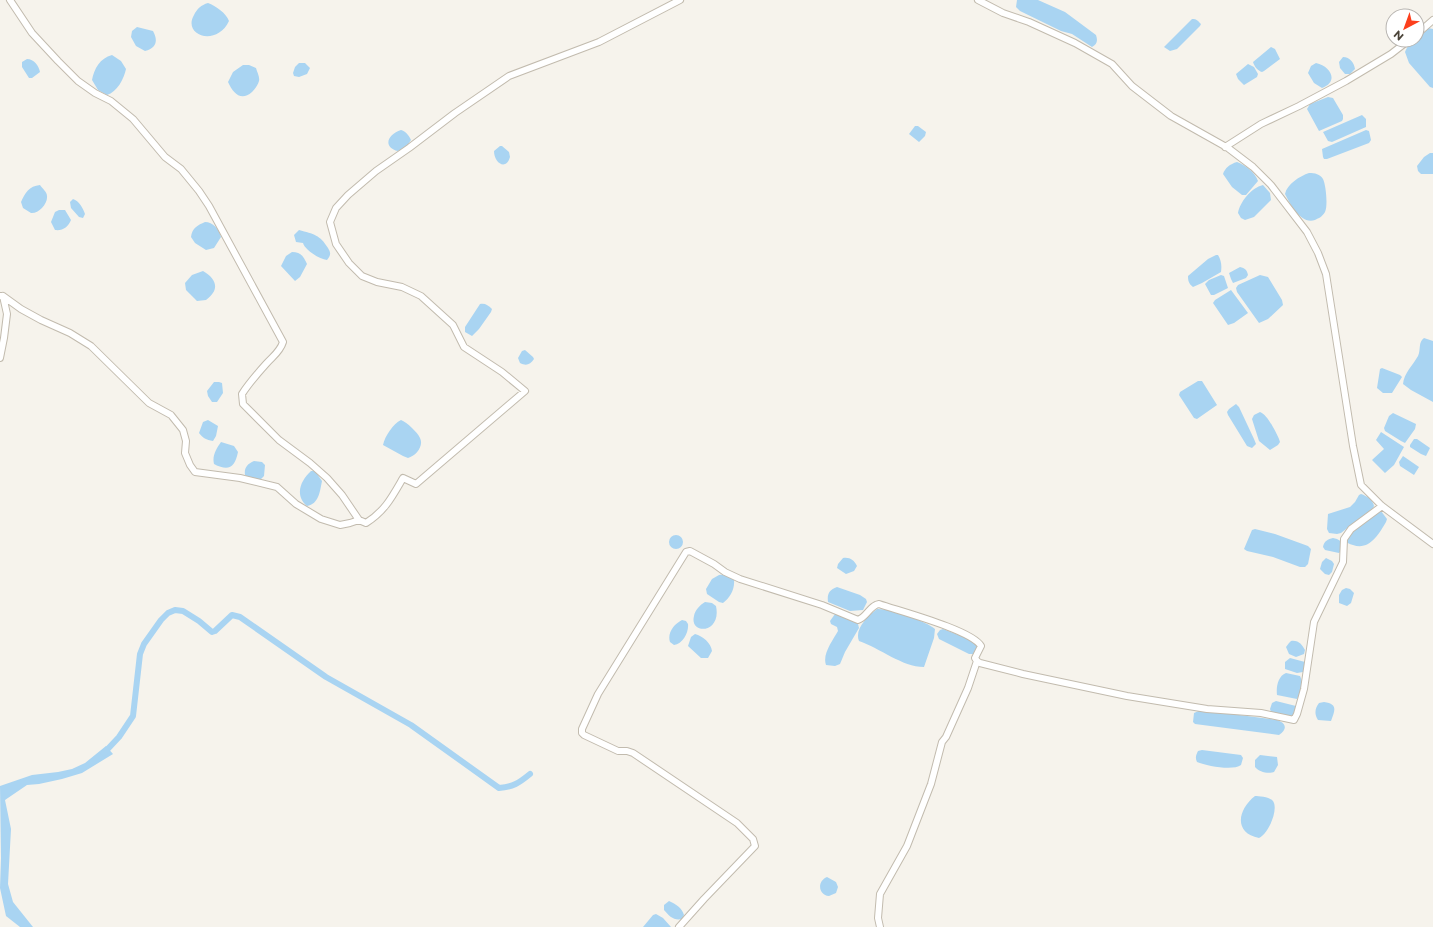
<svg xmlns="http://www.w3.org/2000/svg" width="1433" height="927" font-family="Montserrat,sans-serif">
<rect width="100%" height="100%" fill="#f6f3ec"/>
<path fill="#a9d4f2" d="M1017 0H1038L1065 12 1096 35C1098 41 1097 44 1092 47L1072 34 1061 31 1020 11 1016 7Z
M208 3C216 6 226 13 229 21 217 47 182 36 194 15 197 9 201 5 208 3Z
M1192 19C1197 19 1198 21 1201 24L1200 26 1177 49 1170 51 1164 47Z
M137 27 153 31C158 40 157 48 145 51L136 46 131 37 132 31Z
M1428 28 1433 29V88L1430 87 1409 63 1405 52C1407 47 1411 40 1417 40V38Z
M1271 47 1275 49 1280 59 1264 71 1262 72C1258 71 1254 66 1253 62Z
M112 55 121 61 126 69C124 79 117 92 107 95L98 90 92 80C94 69 100 58 112 55Z
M1343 57C1350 57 1354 63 1355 69L1350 74H1345L1340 68 1339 62Z
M27 59C34 59 39 66 40 72L32 78H29L22 67V62Z
M299 63H305L310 68 307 74 299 77 294 76 293 73 295 67Z
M1316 63C1331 66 1339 82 1322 88L1314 83 1308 73 1311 66Z
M1248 64 1254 67 1258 74 1257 77 1244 85 1238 79 1236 74Z
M243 65H249L256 68C257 72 260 77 259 81 258 85 255 89 252 92 241 102 233 93 228 82L233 72Z
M1328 97 1333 98 1343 115V119L1342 121 1319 131 1307 109 1310 104Z
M1362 115 1366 119V127L1332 142 1328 141 1323 132Z
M915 126H918L926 132 925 136 919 142 909 134Z
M401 130C405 131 409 135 411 140L407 146 398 151C382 147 388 134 401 130Z
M1366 130 1369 131 1371 140 1369 143 1327 159H1324L1323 157 1322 149Z
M500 146H502L509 152 510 157C506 171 494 163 494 151Z
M1430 153H1433V174H1421L1418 171 1417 166 1424 157Z
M1237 162C1245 165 1255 172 1258 181L1246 195H1242L1232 187 1223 174C1225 168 1230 164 1237 162Z
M1309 173C1315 173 1320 174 1323 179 1326 185 1328 206 1325 212 1322 217 1319 218 1315 220 1301 225 1290 204 1285 194 1287 184 1300 176 1309 173Z
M40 185C42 188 47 192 47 196 48 204 38 214 31 213L23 208 21 202C25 193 29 186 40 185Z
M1263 185 1270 193 1271 200 1254 217 1245 220 1241 218 1238 213C1240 202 1251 188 1263 185Z
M73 199C79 201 83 208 85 214L83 218 79 217 71 208 70 202Z
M59 210H65L71 220C68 227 63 231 55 230L51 222 55 212Z
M205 222C213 222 219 229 221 237L214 248 206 250 195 243 191 237C192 228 198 225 205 222Z
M299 230C314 234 320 235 328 248 331 253 331 255 327 260 319 259 305 250 303 243L296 242 294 235Z
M292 252C301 252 304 257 307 264L300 277 295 281 281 266 286 256Z
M1216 255H1218C1221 260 1222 265 1221 272L1202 283 1193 287C1189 284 1188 281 1188 276L1208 259Z
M1240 267C1245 268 1247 270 1248 275L1246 278 1233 283 1231 279 1229 273Z
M203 271C217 279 220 290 206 300L197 301 186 290 185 283 192 275Z
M1221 275 1224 276 1228 288 1214 295H1211L1205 284 1209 280Z
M1260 275 1268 277 1282 300 1283 305 1268 319 1259 323 1237 292 1236 288 1238 285Z
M1231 290 1248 313 1234 323 1228 325 1213 303 1215 300Z
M480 304C485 303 488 305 492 309L491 312 479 329 472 336 465 332V327Z
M1424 338 1433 341V402L1411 390 1403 384C1404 373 1413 365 1418 356 1421 350 1418 342 1424 338Z
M525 350 533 357 534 359C530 365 526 366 520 363L518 358 522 351Z
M1382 368 1400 375 1402 377 1392 393H1383L1377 388 1380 369Z
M1198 381H1202L1217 405 1197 419 1194 418 1179 395 1180 392Z
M214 382H219L222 383 223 393 217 402H212L208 396 207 391Z
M1236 404 1239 407 1254 439 1256 444 1252 448 1247 446 1228 415 1227 412 1229 409Z
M1260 412C1267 414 1276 432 1279 439L1280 442 1278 445 1270 450 1259 441 1252 419 1254 415Z
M1393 413 1416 424 1415 429 1405 443 1401 441 1385 431 1384 428 1389 416Z
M208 420 218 426 216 436 213 441C206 440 203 438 199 433L203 422Z
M401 420C407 422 418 433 420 438 424 446 416 456 408 458L403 456 383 445C385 436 393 424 401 420Z
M1381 432 1404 447 1394 465 1385 473 1372 460 1384 449 1376 440Z
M1414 439H1417L1430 448 1426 456 1421 454 1410 447V445Z
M221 442 234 446 238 452C235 467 229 472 214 464 212 456 216 449 221 442Z
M1403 456 1419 467 1414 475 1400 466 1399 462Z
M254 461 262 462 265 465 264 476 259 481 250 479 245 475C244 468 247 464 254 461Z
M311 471H315L322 481C320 491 319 504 307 506 294 495 301 480 311 471Z
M1361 494C1367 496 1373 500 1374 506L1373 508 1341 533 1337 534 1329 533 1327 529 1328 514 1350 507 1355 502 1359 495Z
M1378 511H1381L1387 519 1386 522C1379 534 1369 551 1353 545 1349 544 1347 543 1345 540L1351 531Z
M1255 529 1275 534 1308 546 1311 549 1308 564 1305 567H1300L1273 557 1247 551 1244 549 1252 530Z
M669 542a7 7 0 1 1 14 0a7 7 0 1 1-14 0Z
M1333 538 1337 539 1342 542 1341 551 1339 553 1325 550 1323 547C1324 541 1328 539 1333 538Z
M843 558C850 557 854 560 857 566L854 571 846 574 837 568 838 564Z
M1326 558 1332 561 1334 564 1332 572 1329 575 1325 574 1320 569 1322 562Z
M719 575C725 574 729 577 734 580 735 589 730 598 723 603L719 602 707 594 706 589 712 579Z
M837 587 860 595 866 599 867 602 863 610 850 611 828 602C827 594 829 590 837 587Z
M1346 588 1350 589 1354 593 1351 603 1347 606 1339 603V595L1342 590Z
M705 602 712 603 716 606C722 634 689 635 694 616 695 610 700 605 705 602Z
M877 609C889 608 926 621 935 629L934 638 924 667C902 667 880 648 859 641 854 629 868 616 877 609Z
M835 614C843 615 851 619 858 624L859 628 845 652 840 664 835 666 826 665C822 654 833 640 838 631L837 627 831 624 830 621Z
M682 620 686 621 688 624C689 632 683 644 674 645L670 642C667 633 674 624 682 620Z
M943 629 974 641 978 647 974 654H969L939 639 937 634 940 630Z
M695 634C703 636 711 643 712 651L708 658H701L688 646 691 637Z
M1291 641C1299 640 1302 645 1305 650L1304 654 1296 657 1289 654 1286 647 1289 643Z
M1290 658 1305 662V668L1303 672 1297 673 1285 669V662Z
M1286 673 1300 676C1304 684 1301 692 1297 699L1277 695C1276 687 1278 676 1286 673Z
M1276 701 1296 706V709L1294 716 1291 718 1271 712 1270 709 1272 703Z
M1324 702C1338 704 1335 710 1331 721L1318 720C1314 714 1315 708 1319 703Z
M1201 710 1277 720C1286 723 1288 729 1279 735L1195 724 1193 722 1194 713Z
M106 746 113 754 82 773 62 779 39 784 27 785 5 800 11 829 8 884 13 902 33 927H20L6 916 0 888 1 858 0 786 32 775 58 772 72 769 85 763Z
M1202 750 1241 755 1243 758 1241 765C1233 771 1207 766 1197 762 1195 758 1196 755 1198 751Z
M1260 755 1277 757 1278 765 1274 772C1268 774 1259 772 1255 767V760Z
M1255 796C1259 796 1270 797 1273 801 1279 810 1268 834 1259 838 1233 833 1238 809 1255 796Z
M827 877 836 882 838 887 836 893 829 896C818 895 817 881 827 877Z
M669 901C676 904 682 908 684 915L682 919C674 921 669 916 664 910V905Z
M656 914 663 918 671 927H643L653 915Z"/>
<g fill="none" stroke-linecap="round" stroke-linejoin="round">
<path stroke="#a9d4f2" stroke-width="6" d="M104 753 119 737 133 716 140 654 144 644 161 620 168 613 175 610 183 611 199 621 212 632 215 631 232 615 240 617 326 677 411 725 499 788C513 787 519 783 530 774"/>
<defs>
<path id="street" d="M10 0 32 33 58 61 78 81 95 93 111 101 133 119 165 157 181 169 199 191 209 206 283 342C280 352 273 356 266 364 257 374 249 383 242 394L243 404 279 440 310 463 327 478 342 495 359 520 366 523C385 511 392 497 403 478L416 484 525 391 502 372 464 347 453 325 421 296 402 287 377 282 362 276 349 263 336 244 330 222 336 208 348 195 376 171 409 148 455 113 509 76 599 42 680 0
M978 0 1003 13 1029 22 1075 43 1112 64 1132 86 1171 116 1228 148 1253 167 1271 185 1307 232 1318 253 1326 274 1353 446 1361 485 1382 506 1433 544
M1417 34 1433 20
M1225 147 1261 124 1299 106 1346 81 1391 54 1409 40
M3 296 21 309 41 320 70 333 91 346 149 403 171 415 183 430 186 441 185 453 190 465 195 472 240 478 277 487 296 504 321 519 340 525 350 523 359 520
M0 358 4 338 7 314 3 296H1
M679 927 704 899 755 846 753 839 737 823 633 753 627 751H618L584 735 582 733V729L598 694 686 552 690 551 714 564 725 572 740 579 822 605 858 620C867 617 870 605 879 604 899 611 972 630 981 646L975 658 977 661 980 663 1023 674 1127 696 1207 709 1261 713 1294 720 1297 714 1304 689 1314 622 1343 562 1344 539 1351 529 1382 506
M880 927 878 918 880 894 907 846 931 784 942 742 946 737 968 688 977 661"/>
</defs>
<use href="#street" stroke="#c2bbae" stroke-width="8"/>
<use href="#street" stroke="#fff" stroke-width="6"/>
</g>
<g transform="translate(1405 28) rotate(221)"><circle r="19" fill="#ffffff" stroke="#b7b4b0"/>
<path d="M0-3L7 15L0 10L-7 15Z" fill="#fc3f1d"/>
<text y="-6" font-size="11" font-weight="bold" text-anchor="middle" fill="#4b4439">N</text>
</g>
</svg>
